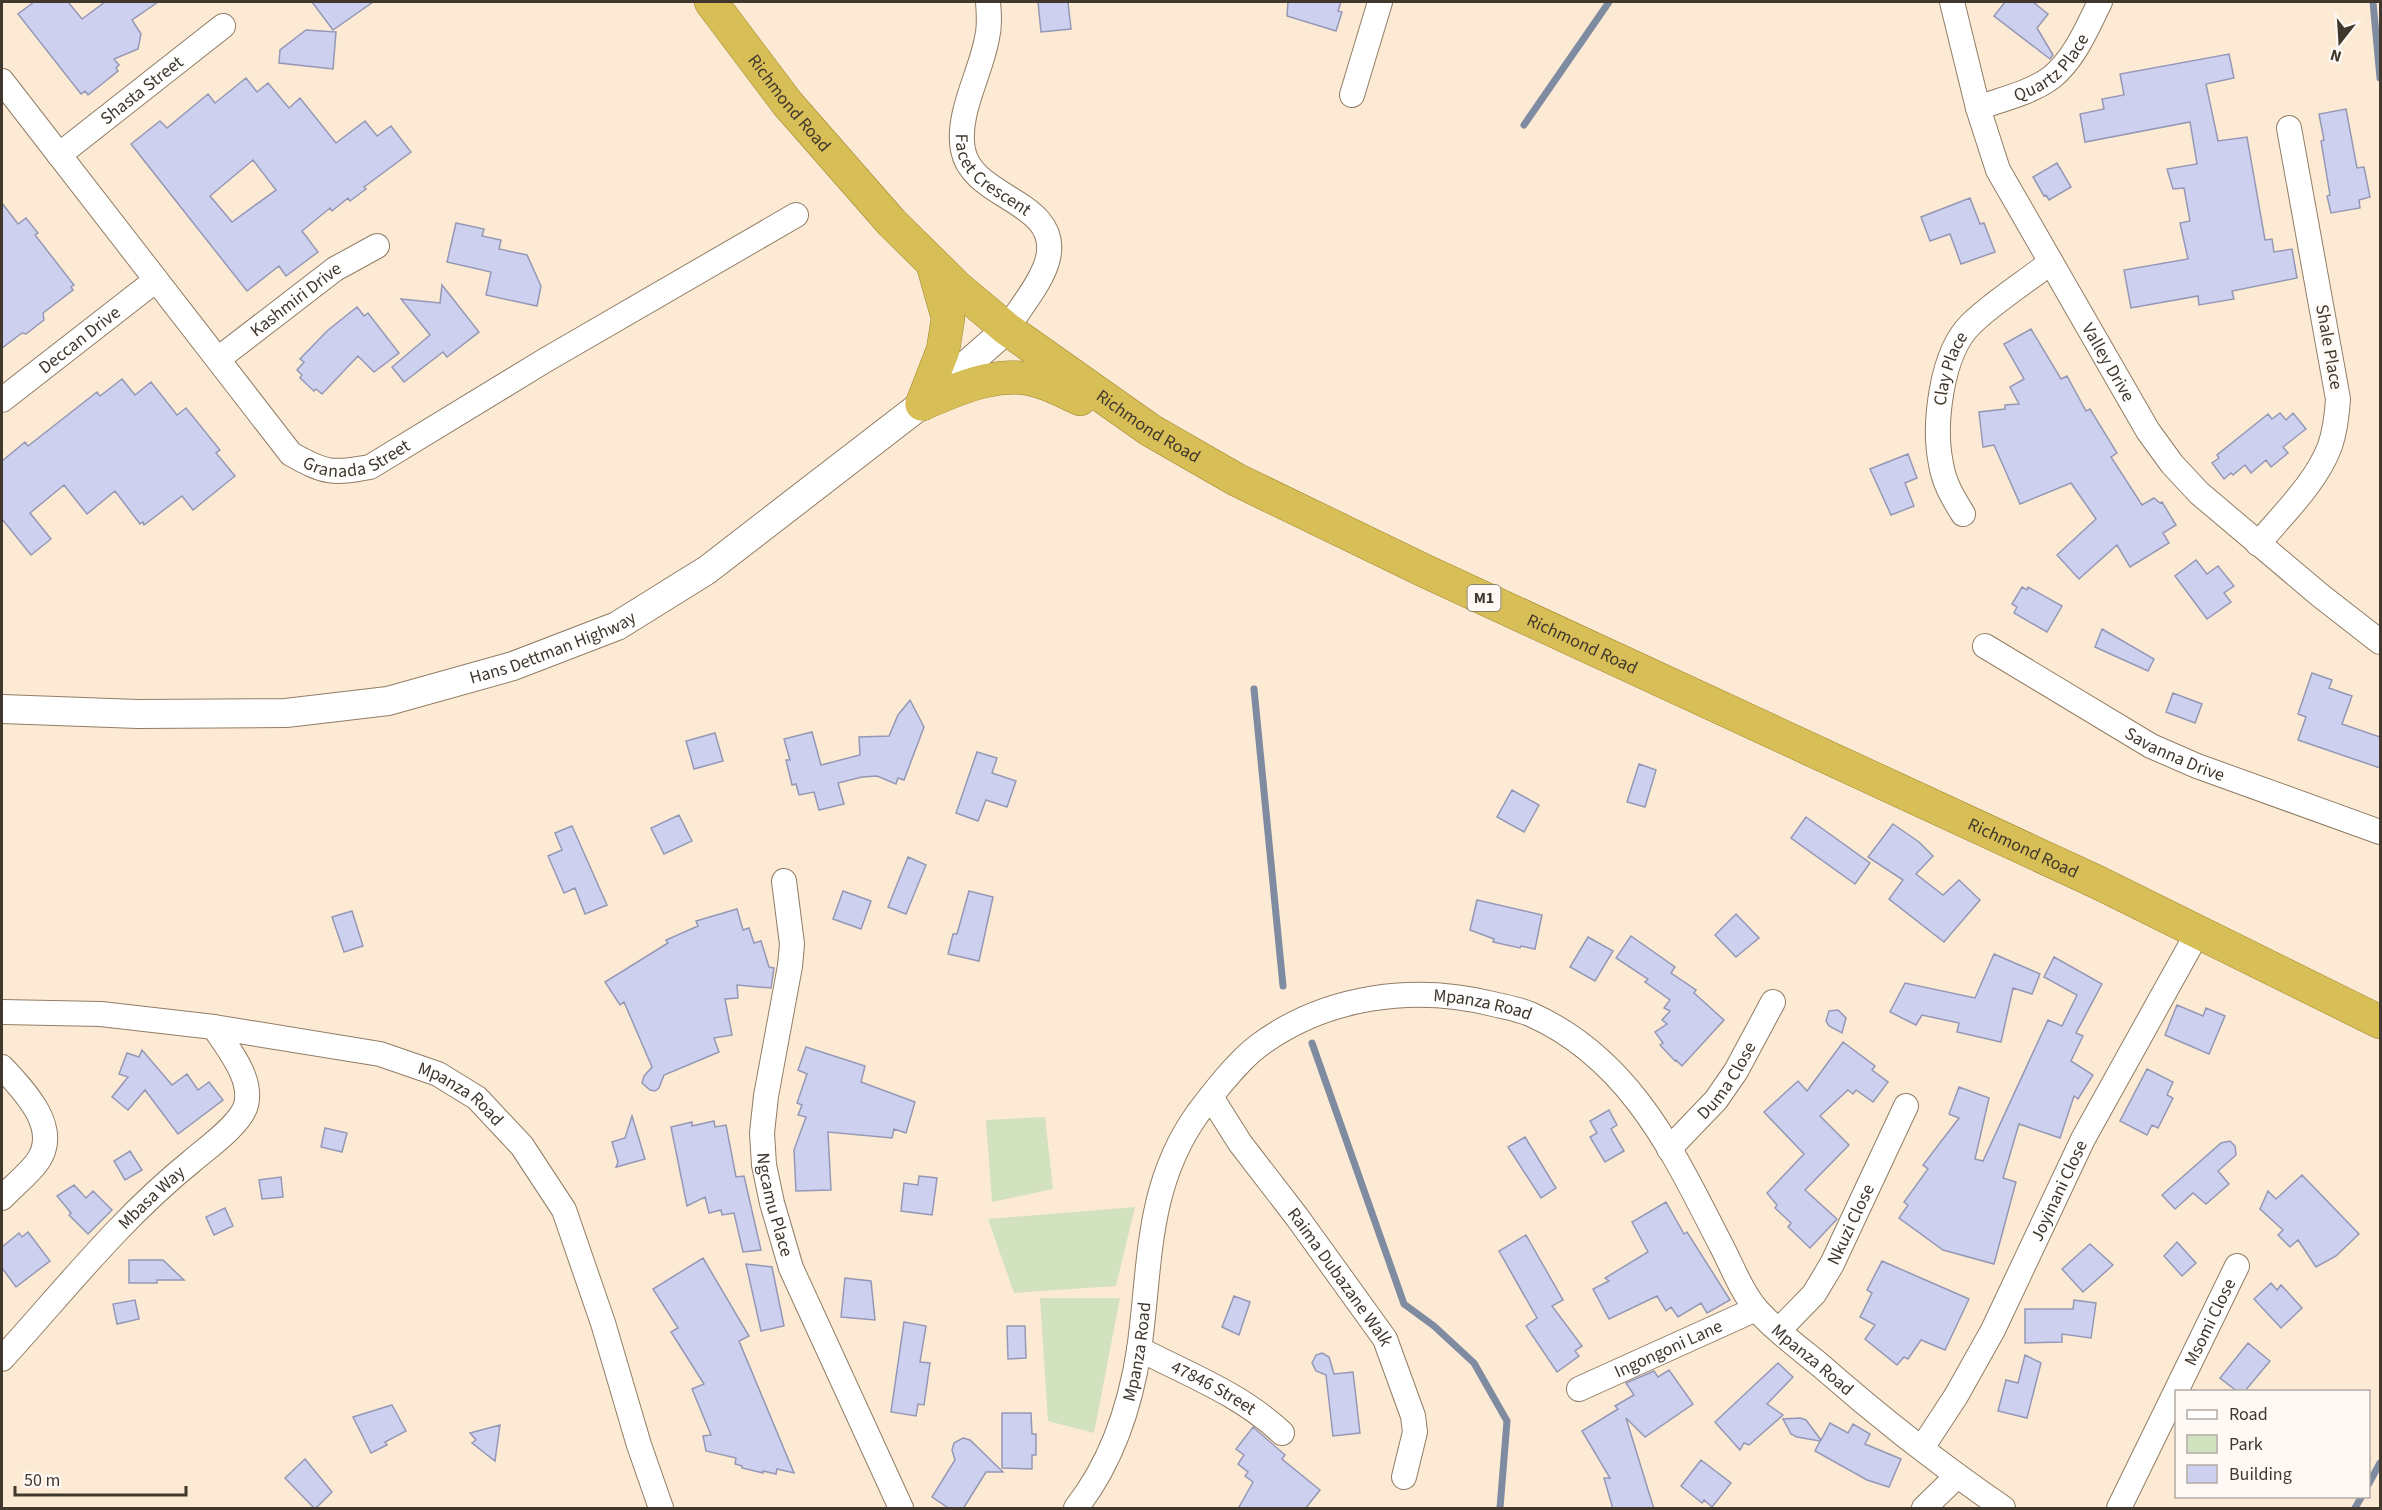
<svg xmlns="http://www.w3.org/2000/svg" width="2382" height="1510" font-family="'Source Sans 3',sans-serif">
<rect width="100%" height="100%" fill="#fcead5"/>
<path fill="#d2e1be" d="M1045 1117 1053 1189 992 1202 986 1120Z
M1135 1207 1116 1286 1014 1293 988 1219Z
M1040 1298H1120L1094 1433 1048 1421Z"/>
<g fill="none" stroke-linecap="round" stroke-linejoin="round">
<path stroke="#7f8ba0" stroke-width="7" d="M2373 2 2380 78
M1524 125 1609 2
M1254 689 1283 986
M1312 1043 1404 1304 1434 1326 1474 1363 1507 1421 1500 1508
M2368 1485 2380 1463
M2355 1508 2362 1496"/>
</g>
<path fill="#cdd0ef" stroke="#9598b5" stroke-width="1.5" fill-rule="evenodd" d="M34 2H68L82 19 105 2H158L132 20 141 34 138 49 114 59 119 65 116 68 118 71 88 95 85 91 81 94 18 14Z
M312 2H373L333 30Z
M1038 2H1068L1071 29 1041 32Z
M1288 2H1341L1338 11 1342 12 1336 31 1287 16Z
M2005 2H2033L2048 14 2037 28 2053 55 2050 59 1994 16Z
M306 30 336 32 333 69 279 63 280 50Z
M2229 54 2234 78 2206 84 2218 141 2247 137 2265 240 2272 239 2274 252 2292 249 2297 278 2232 291 2234 299 2199 305 2198 296 2131 308 2124 270 2188 259 2180 223 2190 221 2184 188 2173 189 2167 169 2197 164 2190 122 2085 142 2080 114 2104 109 2102 99 2124 95 2120 74Z
M246 78 257 92 268 83 289 108 300 98 336 143 365 121 377 136 391 126 411 152 364 187 366 189 350 201 348 198 332 211 330 208 302 231 318 252 286 276 279 266 247 291 131 144 160 121 167 128 208 94 215 103ZM253 160 276 190 232 222 210 196Z
M2346 109 2357 168 2364 167 2370 197 2359 200 2360 208 2331 213 2327 196 2330 195 2321 141 2324 140 2319 114Z
M2057 163 2071 187 2049 200 2046 195 2044 196 2033 177Z
M1970 198 1980 224 1984 223 1995 252 1961 264 1950 234 1930 241 1921 217Z
M2 203 18 224 26 218 38 233 35 235 74 285 71 287 73 290 43 313 44 320 26 334 22 333 2 348Z
M456 223 484 229 482 236 501 240 499 249 527 255 541 286 537 306 486 295 491 272 447 262Z
M442 285 479 332 447 357 443 352 404 382 392 367 430 335 401 299 440 303Z
M357 307 364 316 368 313 399 353 374 372 358 356 322 394 316 389 314 391 300 378 302 375 297 370 304 362 300 359 327 331Z
M2031 329 2061 379 2067 376 2086 411 2090 409 2117 453 2111 457 2142 505 2154 498 2160 503 2162 502 2176 525 2163 533 2169 543 2130 567 2117 545 2079 579 2057 555 2096 519 2071 483 2020 504 1994 445 1983 447 1979 412 2005 409V405L2019 404 2010 387 2024 379 2004 344Z
M122 379 135 395 151 382 177 415 186 408 220 450 216 453 235 476 193 510 182 496 144 525 143 522 140 524 115 491 87 514 64 485 30 513 51 539 31 555 2 519V461L25 442 28 446 97 392 100 396Z
M2280 413 2286 420 2293 413 2306 429 2283 447 2288 453 2271 467 2266 460 2251 473 2245 465 2233 475 2231 473 2224 479 2212 463 2219 458 2217 455 2268 414 2272 419Z
M1908 454 1917 478 1905 483 1914 506 1891 515 1870 469Z
M2196 560 2207 574 2218 566 2234 586 2224 593 2231 602 2207 619 2175 576Z
M2022 587 2027 590 2028 587 2062 606 2047 632 2014 613 2017 607 2012 604Z
M2102 629 2154 659 2148 671 2095 647Z
M2312 673 2332 680 2329 688 2352 696 2342 724 2380 737V768L2298 740 2306 717 2298 714Z
M2173 693 2202 704 2195 723 2166 712Z
M910 700 924 727 904 780 898 778 896 784 877 776 862 777 838 783 844 804 819 810 814 792 799 795 796 784 792 785 786 760H790L784 739 812 732 821 765 860 755 859 737 889 736 898 715Z
M715 733 723 761 694 769 686 741Z
M977 752 997 758 992 773 1016 781 1007 807 986 800 978 821 956 813Z
M1639 764 1656 770 1645 807 1627 802Z
M1512 790 1539 805 1524 832 1497 817Z
M679 815 692 841 664 854 651 828Z
M1806 817 1870 863 1855 884 1791 838Z
M1893 824 1919 842 1933 856 1916 874 1943 895 1959 880 1980 900 1944 942 1889 899 1903 880 1868 857Z
M572 826 607 905 585 914 575 888 564 893 548 856 562 850 555 833Z
M908 857 926 865 906 914 888 907Z
M843 891 871 901 861 929 833 919Z
M969 891 993 897 979 961 948 954 953 934H957Z
M1477 900 1542 915 1535 949 1521 946 1520 948 1493 942 1494 939 1470 930Z
M737 909 743 930 749 928 754 943 761 941 769 967 774 968 771 988 737 985 738 998 725 999 732 1035 714 1038 719 1052 664 1075 659 1088 655 1091 650 1090 642 1083 644 1076 652 1067 624 1002 620 1005 605 982 668 943 666 940 698 926 696 921Z
M352 911 363 946 344 952 332 917Z
M1736 914 1759 938 1736 957 1715 935Z
M1631 936 1675 967 1671 973 1696 990 1694 993 1724 1020 1682 1066 1676 1060 1675 1061 1660 1045 1663 1043 1655 1032 1667 1024 1662 1020 1670 1011 1664 1008 1670 1000 1645 982 1648 979 1616 958Z
M1588 937 1613 951 1595 981 1570 967Z
M1994 954 2040 974 2032 994 2013 988 2001 1042 1957 1032 1959 1023 1922 1015 1916 1025 1890 1012 1905 983 1975 998Z
M2054 957 2102 984 2076 1033 2083 1036 2071 1061 2093 1075 2078 1099 2074 1096 2060 1138 2019 1124 2003 1178 2016 1182 1994 1264 1943 1250 1899 1218 1908 1205 1904 1202 1928 1169 1923 1165 1959 1118 1949 1114 1959 1087 1989 1098 1975 1159 1983 1161 2048 1020 2062 1026 2077 995 2044 977Z
M2177 1005 2203 1016 2206 1008 2225 1016 2209 1054 2165 1035Z
M1838 1010 1846 1018 1842 1033 1829 1026 1826 1021 1829 1011Z
M1843 1042 1875 1066 1872 1070 1888 1082 1873 1102 1856 1090 1853 1094 1848 1090 1820 1116 1849 1145 1805 1190 1837 1219 1810 1248 1788 1227 1791 1223 1775 1208 1777 1205 1767 1193 1804 1154 1764 1112 1798 1081 1807 1091Z
M806 1047 865 1066 861 1082 915 1102 906 1133 894 1129 892 1138 828 1132 831 1190 796 1191 794 1150 806 1117 798 1115 802 1105 797 1103 807 1074 798 1070Z
M142 1050 172 1085 187 1074 198 1090 209 1082 223 1100 178 1134 145 1090 128 1110 112 1097 128 1077 119 1074 127 1053 139 1057Z
M2147 1069 2173 1082 2167 1095 2173 1098 2158 1128 2152 1125 2147 1135 2120 1121Z
M1609 1110 1617 1125 1611 1129 1624 1151 1605 1162 1590 1137 1597 1133 1590 1121Z
M632 1116 645 1159 616 1167 618 1162 612 1142 625 1138Z
M714 1121 715 1127 726 1125 736 1177 744 1176 761 1250 743 1252 734 1213 722 1215 721 1210 709 1213 705 1197 687 1206 671 1127 692 1122V1126Z
M325 1128 347 1133 342 1152 321 1147Z
M1525 1137 1556 1188 1541 1198 1508 1147Z
M2230 1141 2235 1146 2236 1155 2218 1171 2229 1184 2206 1204 2193 1193 2175 1209 2162 1195 2221 1143Z
M130 1151 142 1170 125 1180 114 1161Z
M2302 1175 2359 1234 2336 1256 2316 1267 2298 1240 2290 1247 2278 1235 2283 1230 2260 1209 2268 1191 2276 1199Z
M919 1176 937 1178 932 1215 901 1211 904 1183 918 1185Z
M281 1177 283 1197 262 1199 259 1180Z
M74 1185 86 1198 93 1191 112 1210 88 1234 69 1215 71 1213 57 1196Z
M1666 1202 1684 1234 1687 1232 1730 1300 1707 1313 1701 1303 1678 1317 1671 1307 1666 1311 1657 1296 1609 1319 1593 1289 1609 1281 1605 1278 1648 1252 1632 1222Z
M225 1208 233 1226 214 1235 206 1217Z
M28 1232 50 1261 16 1287 2 1268V1247L19 1233 22 1237Z
M1526 1235 1563 1300 1552 1306 1582 1346 1575 1351 1579 1356 1557 1372 1526 1326 1537 1318 1499 1251Z
M2177 1242 2196 1263 2182 1276 2164 1256Z
M2090 1244 2113 1265 2083 1292 2062 1269Z
M703 1258 749 1336 739 1341 794 1473 777 1469 776 1474 763 1471V1473L742 1468V1466L735 1464 736 1458 706 1451 703 1436 711 1435 692 1389 704 1384 671 1332 678 1328 653 1289Z
M129 1260H163L184 1280H157V1283H129Z
M1882 1261 1969 1299 1945 1350 1921 1340 1908 1359 1904 1357 1897 1365 1865 1339 1875 1325 1860 1317 1872 1293 1867 1290Z
M746 1264 772 1267 784 1326 761 1331Z
M845 1278 871 1281 875 1320 841 1317Z
M2271 1283 2277 1290 2281 1285 2302 1308 2281 1328 2254 1299Z
M1234 1296 1250 1302 1239 1335 1222 1327Z
M135 1300 139 1319 117 1324 113 1304Z
M2074 1300 2096 1303 2091 1338 2062 1334V1342L2025 1343V1309H2073Z
M904 1322 926 1326 920 1362 930 1363 924 1405 918 1404 916 1416 891 1412Z
M1007 1326H1025L1026 1358 1008 1359Z
M2248 1343 2270 1361 2244 1392H2238L2220 1378Z
M1322 1353 1329 1357 1334 1374 1353 1372 1360 1433 1333 1436 1326 1375 1316 1371 1312 1363 1316 1355Z
M2025 1355 2041 1363 2027 1418 1998 1411 2006 1380 2018 1383Z
M1778 1363 1793 1377 1767 1404 1783 1415 1749 1445 1744 1443 1740 1450 1715 1422Z
M1669 1370 1693 1404 1645 1437 1626 1418 1654 1509H1613L1604 1478H1610L1582 1431 1618 1409 1615 1406 1634 1395 1626 1383 1654 1371 1658 1377Z
M392 1405 406 1431 385 1442 387 1445 371 1453 353 1417Z
M1002 1413H1031L1032 1434H1036V1455H1032V1469L1002 1468Z
M1800 1418 1806 1420 1821 1440 1830 1423 1848 1433 1853 1424 1870 1434 1865 1444 1901 1459 1889 1487 1867 1480 1815 1451 1820 1441 1797 1437 1791 1434 1783 1419Z
M500 1425 495 1461 472 1443 476 1440 470 1433Z
M1253 1427 1285 1455 1282 1459 1320 1490 1305 1509H1238L1253 1482 1245 1476 1248 1472 1238 1464 1244 1455 1236 1449Z
M963 1438 970 1440 1003 1472H986L963 1509H950L932 1497 955 1460 952 1450 954 1443Z
M305 1459 332 1492 315 1509 285 1478Z
M1701 1460 1731 1483 1712 1507 1704 1500 1702 1503 1681 1486Z"/>
<g fill="none" stroke-linecap="round" stroke-linejoin="round">
<defs>
<g id="minor">
<path id="s1" d="M988 2C989 14 990 26 987 38 981 73 956 114 963 150 972 199 1061 201 1048 258 1043 281 1019 309 1007 329"/>
<path id="s2" d="M1952 2 1978 108 1998 170 2148 431 2172 464 2199 493 2321 596 2380 642"/>
<path id="s3" d="M2 81 291 454C325 473 332 474 370 467L544 361 796 215"/>
<path d="M1352 95 1380 2"/>
<path id="s4" d="M1978 108C2002 99 2031 93 2052 77 2075 58 2087 28 2100 2"/>
<path id="s5" d="M59 155 223 26"/>
<path id="s6" d="M218 359 335 269 377 246"/>
<path id="s7" d="M2 400 156 280"/>
<path id="s8" d="M1963 514C1953 498 1944 483 1941 464 1933 425 1941 353 1971 324 1992 303 2027 281 2051 262"/>
<path d="M2258 544C2283 514 2316 483 2330 446 2335 431 2337 415 2338 399L2289 128"/>
<path id="s9" d="M1985 646 2151 746 2197 766 2380 832"/>
<path id="s10" d="M784 881 792 944 790 966 766 1096 762 1133 764 1165 772 1203 791 1268 901 1508"/>
<path id="s11" d="M2 1012 101 1014 214 1027 380 1054 438 1074 477 1098 522 1146 564 1210 603 1323 639 1445 661 1508"/>
<path d="M2 1067C23 1090 61 1127 38 1161 29 1174 13 1186 2 1198"/>
<path id="s12" d="M1211 1097 1240 1143 1297 1217 1385 1339 1413 1416 1415 1432 1404 1477"/>
<path id="s13" d="M1669 1149 1716 1100 1736 1071 1773 1002"/>
<path id="s14" d="M1779 1330 1814 1294 1832 1264 1906 1106"/>
<path id="s15" d="M1139 1349C1188 1374 1242 1395 1282 1433"/>
<path id="s16" d="M2 1359C63 1292 121 1218 192 1161 207 1148 241 1124 246 1105 253 1078 228 1049 214 1027"/>
<path id="s17" d="M1579 1389 1756 1309"/>
<path id="s18" d="M1922 1448 1956 1396 1993 1330 2083 1139 2198 932"/>
<path id="s19" d="M1076 1508C1112 1462 1130 1408 1139 1350 1151 1266 1145 1187 1198 1113 1214 1092 1237 1062 1258 1046 1325 996 1413 984 1493 1004 1505 1007 1518 1009 1530 1014 1573 1033 1610 1065 1639 1103 1672 1146 1696 1197 1721 1245 1732 1266 1742 1293 1758 1311 1776 1331 1799 1348 1820 1365 1878 1416 1939 1464 2003 1508"/>
<path d="M1924 1508 1957 1476"/>
<path id="s20" d="M2119 1508 2237 1266"/>
</g>
<g id="tertiary">
<path id="s21" d="M2 709 138 714 286 713 388 701 513 666 617 626 707 570 922 404 1007 329"/>
</g>
<g id="trunk">
<path id="s22" d="M711 2 787 103 892 223 958 288 1007 329 1150 430 1237 480 1425 571 2097 882 2380 1022"/>
<path d="M922 404C957 389 1002 368 1041 382 1054 386 1067 393 1080 399"/>
<path d="M922 404 943 350 948 318 933 265"/>
</g>
</defs>
<use href="#minor" stroke="#917d65" stroke-width="26"/>
<use href="#tertiary" stroke="#917d65" stroke-width="30"/>
<use href="#trunk" stroke="#9d842c" stroke-width="34"/>
<use href="#minor" stroke="#fff" stroke-width="24"/>
<use href="#tertiary" stroke="#fff" stroke-width="28"/>
<use href="#trunk" stroke="#d8be56" stroke-width="33"/>
</g>
<g text-anchor="middle" dominant-baseline="central" stroke-width="6" stroke-linejoin="round" paint-order="stroke">
<rect fill="#fef9f4" stroke="#797169" stroke-width="1.5" x="1467.5" y="585" width="33" height="26" rx="4.5"/>
<g font-size="16" font-weight="bold" fill="#40372d">
<text x="1484" y="598">M1</text>
</g>
<g font-size="18" fill="#40372d" stroke="#fef9f4">
<text stroke="none"><textPath href="#s4" startOffset="86">Quartz Place</textPath></text>
<text stroke="none"><textPath href="#s5" startOffset="105">Shasta Street</textPath></text>
<text stroke="none"><textPath href="#s22" startOffset="128">Richmond Road</textPath></text>
<text stroke="none"><textPath href="#s1" startOffset="190">Facet Crescent</textPath></text>
<text stroke="none"><textPath href="#s6" startOffset="98">Kashmiri Drive</textPath></text>
<text stroke="none"><textPath href="#s7" startOffset="98">Deccan Drive</textPath></text>
<text transform="translate(2329 347) rotate(80)">Shale Place</text>
<text stroke="none"><textPath href="#s2" startOffset="396">Valley Drive</textPath></text>
<text stroke="none"><textPath href="#s8" startOffset="152">Clay Place</textPath></text>
<text stroke="none"><textPath href="#s22" startOffset="614">Richmond Road</textPath></text>
<text stroke="none"><textPath href="#s3" startOffset="543">Granada Street</textPath></text>
<text stroke="none"><textPath href="#s22" startOffset="1100">Richmond Road</textPath></text>
<text stroke="none"><textPath href="#s21" startOffset="560">Hans Dettman Highway</textPath></text>
<text stroke="none"><textPath href="#s9" startOffset="219">Savanna Drive</textPath></text>
<text stroke="none"><textPath href="#s22" startOffset="1586">Richmond Road</textPath></text>
<text stroke="none"><textPath href="#s19" startOffset="746">Mpanza Road</textPath></text>
<text stroke="none"><textPath href="#s13" startOffset="90">Duma Close</textPath></text>
<text stroke="none"><textPath href="#s11" startOffset="472">Mpanza Road</textPath></text>
<text stroke="none"><textPath href="#s18" startOffset="292">Joyinani Close</textPath></text>
<text stroke="none"><textPath href="#s16" startOffset="220">Mbasa Way</textPath></text>
<text stroke="none"><textPath href="#s10" startOffset="328">Ngcamu Place</textPath></text>
<text stroke="none"><textPath href="#s14" startOffset="129">Nkuzi Close</textPath></text>
<text stroke="none"><textPath href="#s12" startOffset="222">Raima Dubazane Walk</textPath></text>
<text stroke="none"><textPath href="#s20" startOffset="207">Msomi Close</textPath></text>
<text stroke="none"><textPath href="#s17" startOffset="98">Ingongoni Lane</textPath></text>
<text stroke="none"><textPath href="#s19" startOffset="170">Mpanza Road</textPath></text>
<text stroke="none"><textPath href="#s19" startOffset="1250">Mpanza Road</textPath></text>
<text stroke="none"><textPath href="#s15" startOffset="84">47846 Street</textPath></text>
</g>
</g>
<rect width="2382" height="1510" fill="none" stroke="#40372d" stroke-width="6"/>
<rect x="2175" y="1390" width="195" height="108" fill="#fef9f4" stroke="#b2aba4" stroke-width="1.5"/>
<rect x="2187" y="1410" width="30" height="9" fill="#ffffff" stroke="#b2aba4" stroke-width="1.5"/>
<text x="2229" y="1420" font-size="18" fill="#40372d">Road</text>
<rect x="2187" y="1435" width="30" height="18" fill="#d2e1be" stroke="#b2aba4" stroke-width="1.5"/>
<text x="2229" y="1450" font-size="18" fill="#40372d">Park</text>
<rect x="2187" y="1465" width="30" height="18" fill="#cdd0ef" stroke="#b2aba4" stroke-width="1.5"/>
<text x="2229" y="1480" font-size="18" fill="#40372d">Building</text>
<g transform="translate(2340 42) rotate(197)" stroke="#fef9f4" stroke-width="4.5" paint-order="stroke">
<path d="M0-4.5L10 22L0 15L-10 22Z" fill="#40372d"/>
<text y="-9" font-size="16" font-weight="bold" text-anchor="middle" fill="#40372d">N</text>
</g>
<path d="M15 1486v9h171v-9" fill="none" stroke="#40372d" stroke-width="3"/>
<text x="24" y="1486" font-size="18" fill="#40372d" stroke="#fef9f4" stroke-width="4.5" paint-order="stroke">50 m</text>
</svg>
